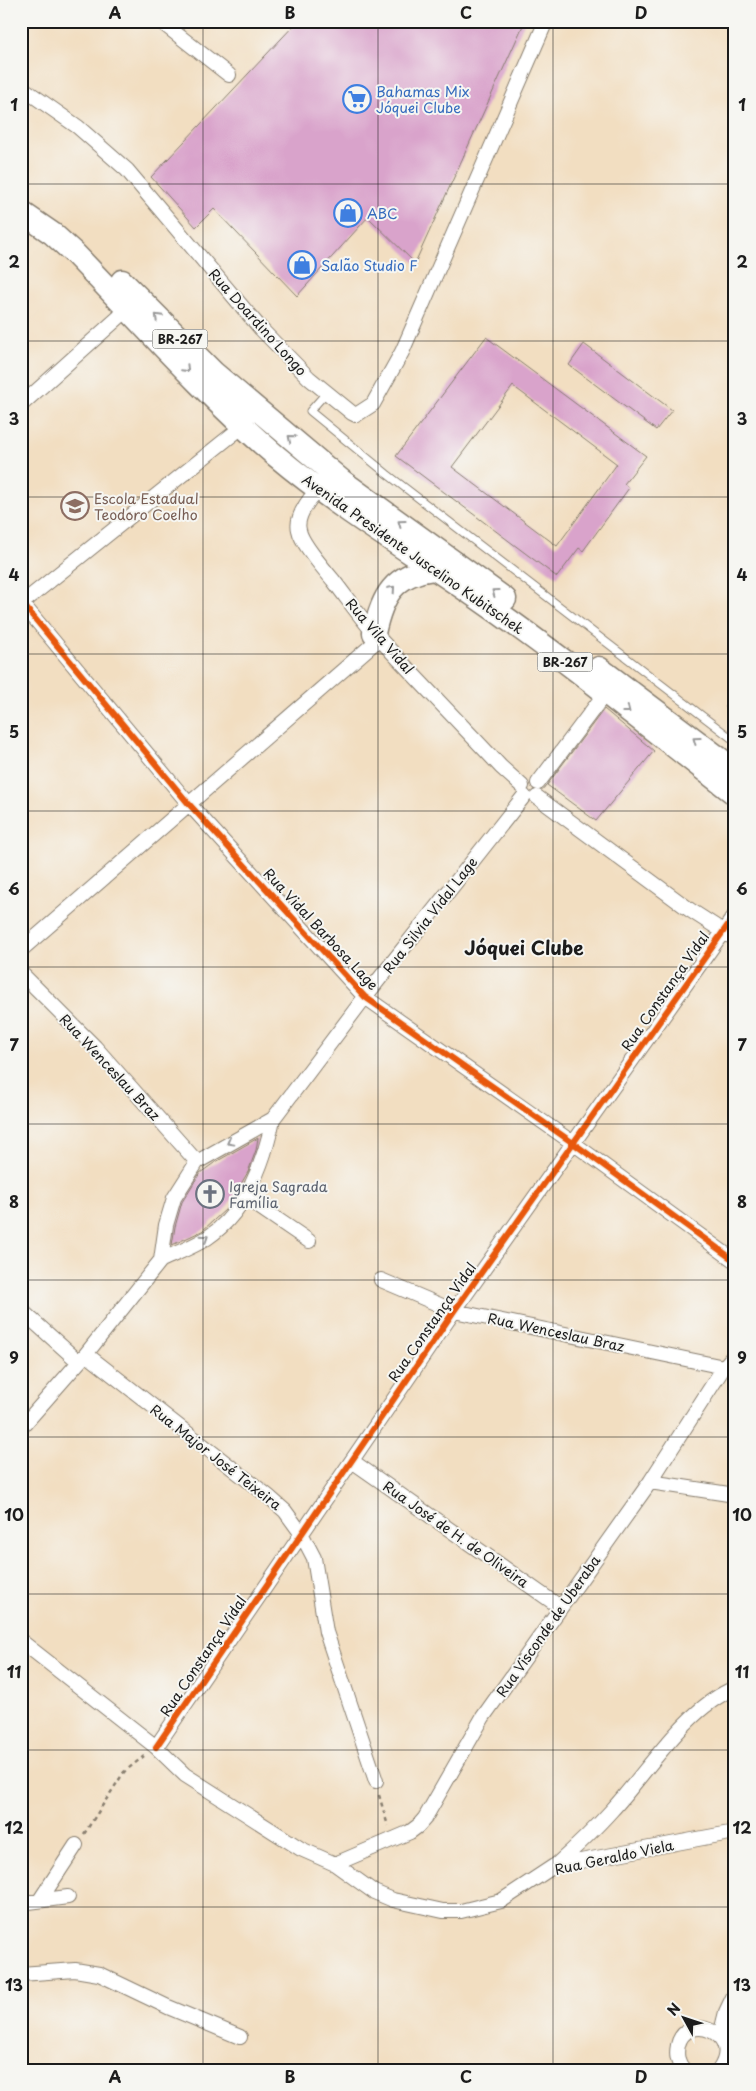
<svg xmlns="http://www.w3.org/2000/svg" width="756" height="2091" font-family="'Playpen Sans',sans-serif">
<rect width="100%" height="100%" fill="#f6f6f2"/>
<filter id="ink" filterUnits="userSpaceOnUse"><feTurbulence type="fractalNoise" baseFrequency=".02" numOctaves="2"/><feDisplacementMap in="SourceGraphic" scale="10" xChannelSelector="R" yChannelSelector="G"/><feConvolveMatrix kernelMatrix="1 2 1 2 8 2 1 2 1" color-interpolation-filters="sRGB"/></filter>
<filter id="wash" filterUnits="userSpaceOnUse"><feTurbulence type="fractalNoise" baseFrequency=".0096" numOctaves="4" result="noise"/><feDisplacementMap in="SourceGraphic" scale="20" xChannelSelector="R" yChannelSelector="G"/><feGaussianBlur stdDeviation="1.12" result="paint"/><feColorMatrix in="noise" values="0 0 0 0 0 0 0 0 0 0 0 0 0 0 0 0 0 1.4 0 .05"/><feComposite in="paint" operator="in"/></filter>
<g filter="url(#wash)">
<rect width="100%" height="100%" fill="#f2dec1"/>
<g id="blocks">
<path fill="#d9a3cb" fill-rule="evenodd" d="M298 21H525L415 263 368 217 297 296 214 209 196 227 151 177Z
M486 337 646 456 624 484 629 488 583 551 579 548 557 577 396 456ZM513 386 617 464 557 546 452 467Z
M584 344 672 410 656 430 569 365Z
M604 709 654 751 596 821 547 785Z
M258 1138 256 1150 248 1172 226 1209 202 1231 172 1245 175 1227 182 1202 200 1173 214 1163Z"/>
</g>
</g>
<g filter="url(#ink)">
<use href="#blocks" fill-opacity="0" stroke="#877d6e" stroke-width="1"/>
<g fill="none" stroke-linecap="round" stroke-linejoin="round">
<defs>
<path id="service" d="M326 393 310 411 387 474 735 741"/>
<path id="minor" d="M160 21 229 75
M21 87 78 127 127 170 261 329 309 378 352 413 356 415 373 404 402 352 546 21
M21 405 128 309
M324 485C313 493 295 515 299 530 301 543 324 569 333 580 347 598 360 617 375 634 417 679 459 722 501 767L522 786
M21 602 188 803 365 997 573 1143 735 1261
M21 604 243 426
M733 705 735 707
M538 783 606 692
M537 797 690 910 735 939
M21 950 380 638
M21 973 95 1047 197 1162
M246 1198 309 1241
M161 1260C177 1253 193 1247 207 1238 246 1212 264 1163 273 1119
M381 1280 454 1311 724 1367H732
M21 1310 79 1362
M86 1354 268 1496 285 1511 301 1533 314 1558 326 1632 376 1781
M21 1428 86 1354 161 1260 166 1225 174 1198 197 1162 273 1119 365 997 524 796
M352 1461 560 1607
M650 1482 735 1495
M21 1641 156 1747 185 1775 301 1849 335 1864 374 1892 393 1900 443 1911H461L501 1901 554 1866 735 1832
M156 1747 454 1311 735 915
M335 1864 410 1832 418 1826 425 1818 483 1717 650 1482 724 1367 735 1354
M555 1866C575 1848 594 1830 612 1810 647 1772 687 1707 735 1688
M40 1900 76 1845
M21 1903 68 1897
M21 1974 75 1970 99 1974 168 2007 240 2037
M720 2036 726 2012 735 1993
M684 2070C677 2062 676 2055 678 2045 686 2011 745 2033 719 2070"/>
<path id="trunk" d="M21 212 53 234 75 254C141 322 203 393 275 455 339 509 410 551 479 599 567 660 650 728 735 794
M122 281 214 373 342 481 505 599
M374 633C382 596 394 574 433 569
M599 668 735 770"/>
</defs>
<use href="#service" stroke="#877d6e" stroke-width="9"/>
<use href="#minor" stroke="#877d6e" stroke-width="16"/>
<use href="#trunk" stroke="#877d6e" stroke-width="25"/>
<path stroke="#877d6e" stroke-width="2.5" stroke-dasharray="4 4" stroke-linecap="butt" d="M379 1795 388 1826
M84 1834 124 1772 144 1756"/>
<use href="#service" stroke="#fff" stroke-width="7"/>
<use href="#minor" stroke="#fff" stroke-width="14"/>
<use href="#trunk" stroke="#fff" stroke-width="22"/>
<defs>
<path id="cycleway" d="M21 602 188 803 365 997 573 1143 735 1261
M156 1747 454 1311 735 915"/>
</defs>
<use href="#cycleway" stroke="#f6f6f2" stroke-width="9"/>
<use href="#cycleway" stroke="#e8590c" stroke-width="6"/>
</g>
<defs><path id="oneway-chevron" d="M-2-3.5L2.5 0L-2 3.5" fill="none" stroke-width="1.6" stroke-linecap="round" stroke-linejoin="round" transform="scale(1.25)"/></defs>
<g stroke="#999">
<use href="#oneway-chevron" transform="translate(158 317) rotate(-135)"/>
<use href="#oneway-chevron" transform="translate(186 369) rotate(46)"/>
<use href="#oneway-chevron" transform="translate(291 438) rotate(-140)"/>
<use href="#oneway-chevron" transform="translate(401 523) rotate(-144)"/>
<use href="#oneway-chevron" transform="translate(392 589) rotate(-49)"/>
<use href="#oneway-chevron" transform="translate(495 592) rotate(-144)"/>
<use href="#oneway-chevron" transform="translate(627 710) rotate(38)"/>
<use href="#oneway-chevron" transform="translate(696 740) rotate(-144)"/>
<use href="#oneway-chevron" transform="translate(230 1142) rotate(151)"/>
<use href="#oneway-chevron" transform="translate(205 1238) rotate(-33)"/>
</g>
</g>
<path fill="none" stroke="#1c1c1c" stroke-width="1" stroke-opacity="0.55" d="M203 21V2070M378 21V2070M553 21V2070M21 184H735M21 341H735M21 497H735M21 654H735M21 811H735M21 967H735M21 1124H735M21 1280H735M21 1437H735M21 1594H735M21 1750H735M21 1907H735"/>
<defs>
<symbol id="supermarket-ring" viewBox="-11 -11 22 22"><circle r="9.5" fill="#f6f6f2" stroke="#3f7fe0" stroke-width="1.5"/><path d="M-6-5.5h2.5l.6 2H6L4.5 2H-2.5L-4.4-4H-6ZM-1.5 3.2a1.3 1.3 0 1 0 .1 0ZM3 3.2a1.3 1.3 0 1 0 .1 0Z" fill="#3f7fe0"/></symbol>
<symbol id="shop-ring" viewBox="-11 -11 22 22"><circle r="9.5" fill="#f6f6f2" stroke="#3f7fe0" stroke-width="1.5"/><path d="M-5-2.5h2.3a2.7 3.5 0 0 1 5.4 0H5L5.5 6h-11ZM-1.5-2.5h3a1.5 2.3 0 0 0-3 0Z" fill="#3f7fe0"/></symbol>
<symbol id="school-ring" viewBox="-11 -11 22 22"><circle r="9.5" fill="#f6f6f2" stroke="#8d6e63" stroke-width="1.5"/><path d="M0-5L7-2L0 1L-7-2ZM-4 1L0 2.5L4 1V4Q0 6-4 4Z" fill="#8d6e63"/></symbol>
<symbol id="church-ring" viewBox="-11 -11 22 22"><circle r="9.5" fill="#f6f6f2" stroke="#6b7280" stroke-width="1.5"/><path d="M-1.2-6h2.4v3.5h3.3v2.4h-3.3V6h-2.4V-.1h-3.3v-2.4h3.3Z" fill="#6b7280"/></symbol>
</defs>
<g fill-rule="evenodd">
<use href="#supermarket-ring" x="341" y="83" width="32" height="32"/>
<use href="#shop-ring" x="332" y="197" width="32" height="32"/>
<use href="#shop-ring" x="286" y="249" width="32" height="32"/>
<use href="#school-ring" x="59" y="490" width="32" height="32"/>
<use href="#church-ring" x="194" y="1178" width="32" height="32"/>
</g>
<g text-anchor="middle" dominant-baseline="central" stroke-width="4" stroke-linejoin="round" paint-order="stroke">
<g fill="#f6f6f2" stroke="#5d5d5c" stroke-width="1">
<rect x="152.5" y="329.5" width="55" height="19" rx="4"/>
<rect x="537.5" y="652.5" width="55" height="19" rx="4"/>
</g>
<g font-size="12" font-weight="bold" fill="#1c1c1c">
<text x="180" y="339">BR-267</text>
<text x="565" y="662">BR-267</text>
</g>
<g font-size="14" fill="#366cbe" stroke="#f6f6f2" text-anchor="start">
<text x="376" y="91">Bahamas Mix<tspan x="376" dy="16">Jóquei Clube</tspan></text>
<text x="367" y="213">ABC</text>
<text x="321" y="265">Salão Studio F</text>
</g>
<g font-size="14" fill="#1c1c1c" stroke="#f6f6f2">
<text transform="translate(258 322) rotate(48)">Rua Doardino Longo</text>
<text transform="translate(413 554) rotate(35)">Avenida Presidente Juscelino Kubitschek</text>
<text transform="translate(380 636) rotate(49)">Rua Vila Vidal</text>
<text transform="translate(430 915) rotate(-52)">Rua Silvia Vidal Lage</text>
<text transform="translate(321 929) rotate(47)">Rua Vidal Barbosa Lage</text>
<text transform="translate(665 991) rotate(-55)">Rua Constança Vidal</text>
<text transform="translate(110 1067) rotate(47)">Rua Wenceslau Braz</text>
<text transform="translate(432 1322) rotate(-55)">Rua Constança Vidal</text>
<text transform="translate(556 1332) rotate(12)">Rua Wenceslau Braz</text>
<text transform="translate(216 1457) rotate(38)">Rua Major José Teixeira</text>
<text transform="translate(456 1534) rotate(35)">Rua José de H. de Oliveira</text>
<text transform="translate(548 1626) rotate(-55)">Rua Visconde de Uberaba</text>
<text transform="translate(203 1656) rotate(-56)">Rua Constança Vidal</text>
<text transform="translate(614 1857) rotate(-12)">Rua Geraldo Viela</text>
</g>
<g font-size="14" fill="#785e54" stroke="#f6f6f2" text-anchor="start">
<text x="94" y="498">Escola Estadual<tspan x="94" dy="16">Teodoro Coelho</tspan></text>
</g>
<g font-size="14" fill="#5b616d" stroke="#f6f6f2" text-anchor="start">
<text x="229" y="1186">Igreja Sagrada<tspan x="229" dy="16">Família</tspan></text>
</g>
<g font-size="19" font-weight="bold" fill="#1c1c1c" stroke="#f6f6f2">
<text x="524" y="947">Jóquei Clube</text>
</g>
</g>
<rect width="756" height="2091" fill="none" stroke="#f6f6f2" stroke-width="55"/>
<g transform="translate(684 2018) rotate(310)" stroke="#f6f6f2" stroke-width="4" paint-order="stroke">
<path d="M0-4L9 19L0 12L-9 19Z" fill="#1c1c1c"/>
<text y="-8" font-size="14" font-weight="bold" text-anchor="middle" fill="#1c1c1c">N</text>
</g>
<rect x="28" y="28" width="700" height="2036" fill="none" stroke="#1c1c1c" stroke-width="2"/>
<g font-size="16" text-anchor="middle" font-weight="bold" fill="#1c1c1c">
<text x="115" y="19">A</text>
<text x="290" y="19">B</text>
<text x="466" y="19">C</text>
<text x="641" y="19">D</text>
<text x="14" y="111">1</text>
<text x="742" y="111">1</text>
<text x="14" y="268">2</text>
<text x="742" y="268">2</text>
<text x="14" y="425">3</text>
<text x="742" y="425">3</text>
<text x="14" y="581">4</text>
<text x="742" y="581">4</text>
<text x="14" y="738">5</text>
<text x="742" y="738">5</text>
<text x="14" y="895">6</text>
<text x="742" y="895">6</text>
<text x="14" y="1051">7</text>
<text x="742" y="1051">7</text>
<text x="14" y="1208">8</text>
<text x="742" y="1208">8</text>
<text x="14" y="1364">9</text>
<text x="742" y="1364">9</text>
<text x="14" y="1521">10</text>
<text x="742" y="1521">10</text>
<text x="14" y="1678">11</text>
<text x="742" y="1678">11</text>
<text x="14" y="1834">12</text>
<text x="742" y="1834">12</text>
<text x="14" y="1991">13</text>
<text x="742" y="1991">13</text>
<text x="115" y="2083">A</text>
<text x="290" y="2083">B</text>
<text x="466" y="2083">C</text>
<text x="641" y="2083">D</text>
</g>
</svg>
